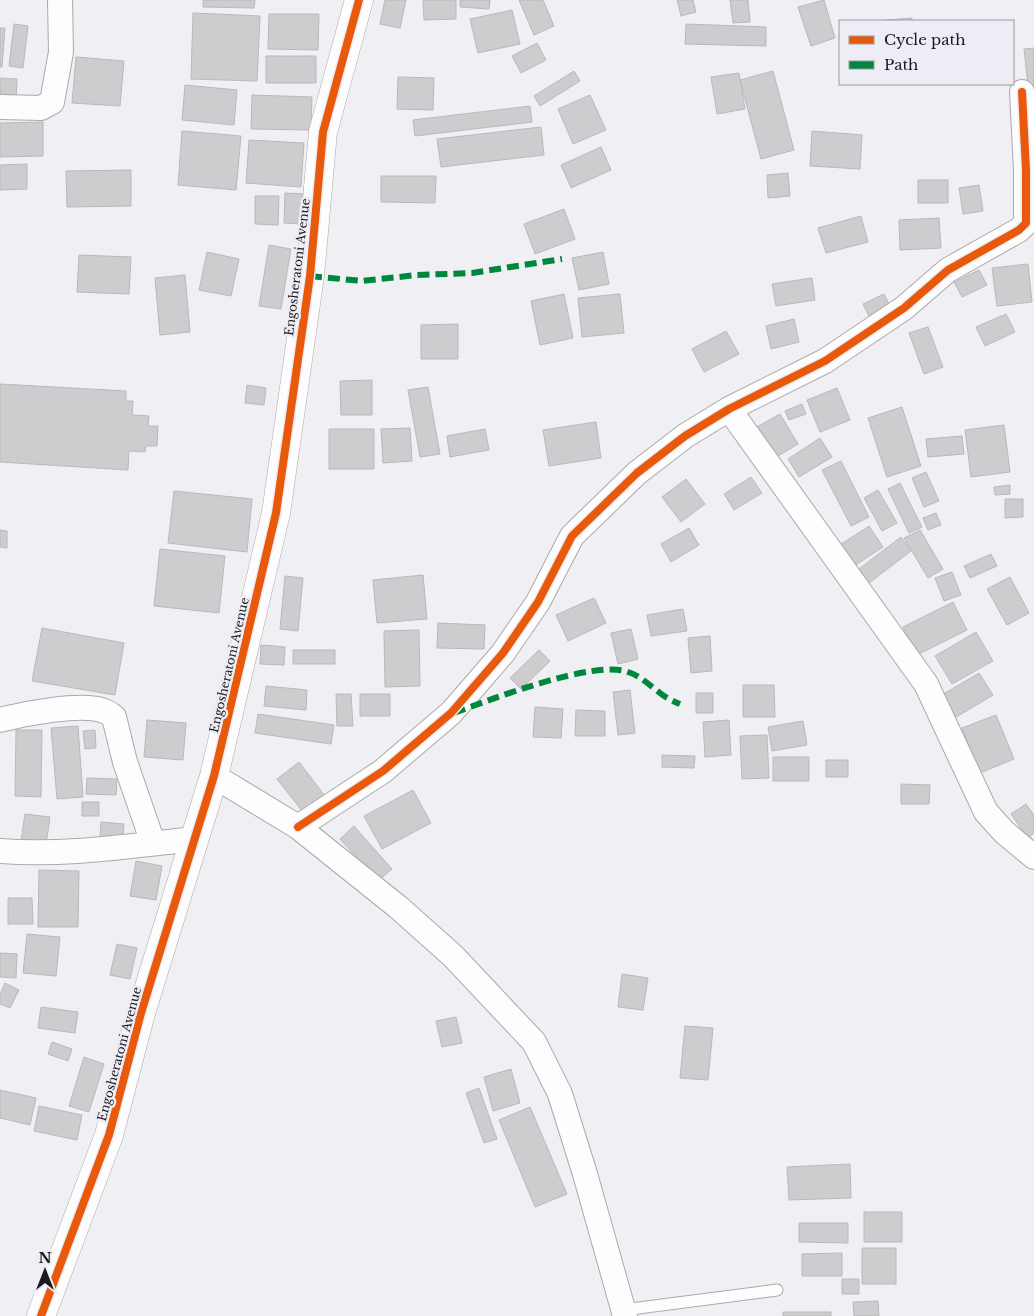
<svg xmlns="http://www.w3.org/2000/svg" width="1034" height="1316" font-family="'Libre Baskerville',serif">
<rect width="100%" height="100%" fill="#efeff4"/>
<path fill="#cecccf" stroke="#bab8bb" d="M203 0H255L254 8 203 7Z
M385 0H406L400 28 380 24Z
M423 0H456V19L424 20Z
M460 0H490L489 9 460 7Z
M519 0H543L554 26 534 35Z
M677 0H693L696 12 681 16Z
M730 0H748L750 22 733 23Z
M824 0 835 38 811 46 798 7Z
M512 10 520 44 478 53 470 19Z
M193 13 260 16 257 81 191 79Z
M269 14H319L318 50 268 49Z
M912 18V21H886V20Z
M14 24 28 26 23 68 9 66Z
M686 24 766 27V46L685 44Z
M0 28H5L2 67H0Z
M537 43 546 60 521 73 512 56Z
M1034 48V85H1028L1024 49Z
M266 56H316V83H266Z
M76 57 124 61 120 106 72 103Z
M574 71 580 81 540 106 534 96Z
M773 71 794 150 761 159 740 80Z
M739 73 745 109 717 114 711 77Z
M398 77 434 78 433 110 397 109Z
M0 78 17 79 16 100 0 99Z
M185 85 237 90 234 125 182 120Z
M252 95 312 97 311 130 251 129Z
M590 95 606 130 573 144 558 109Z
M530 106 532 122 415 136 413 120Z
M43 122V156L0 157V123Z
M541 127 544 155 441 167 437 139Z
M182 131 241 136 236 190 178 185Z
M812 131 862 135 860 169 810 166Z
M249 140 304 143 301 187 246 183Z
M601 147 611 170 571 188 561 165Z
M27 164V189L0 190V165Z
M131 170V206L67 207 66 171Z
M788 173 790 196 768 198 767 175Z
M381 176H436L435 203 381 202Z
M918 180H948V203H918Z
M979 185 983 211 963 214 959 188Z
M285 193 305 194 303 224 284 223Z
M255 196H279L278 225 255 224Z
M564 209 575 239 535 254 524 224Z
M861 216 868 242 826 253 818 228Z
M939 218 941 248 900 250 899 220Z
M269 245 291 249 281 309 259 306Z
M207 252 239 259 231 296 199 290Z
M603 252 609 284 579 290 572 258Z
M79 255 131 257 129 294 77 292Z
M1028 264 1032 302 997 306 992 268Z
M979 270 987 285 962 297 954 282Z
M185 275 190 332 160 335 155 278Z
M812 278 815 300 776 306 772 284Z
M564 294 573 338 540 345 531 301Z
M620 294 624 333 582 337 578 298Z
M884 294 891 308 870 318 863 304Z
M1006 314 1015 332 985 346 976 327Z
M794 319 799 342 771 349 766 326Z
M458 324V359H421V325Z
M928 327 943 367 924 374 909 333Z
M726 331 739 354 704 372 692 349Z
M372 380V415H341L340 381Z
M0 384 126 391V401H133L132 415 149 416 148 426H158L157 446H146L145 452 129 451 128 470 0 462Z
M247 385 266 388 264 405 245 403Z
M428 387 440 454 420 457 408 390Z
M837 388 850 420 820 432 807 400Z
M802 404 806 414 789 420 785 411Z
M902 407 921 466 887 477 868 418Z
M780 414 798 444 773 459 755 428Z
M596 422 601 458 549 466 543 430Z
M1004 425 1010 472 971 477 965 430Z
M410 428 412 461 383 463 381 429Z
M329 429H374V469H329Z
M485 429 489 450 450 457 447 436Z
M962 436 964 454 928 457 926 439Z
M820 438 832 457 799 477 788 459Z
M841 461 869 517 851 526 822 470Z
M926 472 939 501 924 507 912 478Z
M751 477 762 493 734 510 724 494Z
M686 479 705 504 681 522 662 497Z
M900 483 922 527 909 533 888 489Z
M1010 485V494L995 495 994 487Z
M878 490 897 523 882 531 864 498Z
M174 491 252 499 247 552 168 543Z
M1005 499H1023V517L1005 518Z
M936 513 941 525 928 530 923 518Z
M869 526 883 547 854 566 840 545Z
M689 528 699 545 671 562 661 544Z
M0 530 7 531V548L0 547Z
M920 530 943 569 928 578 904 538Z
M901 537 911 551 869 583 859 569Z
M160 549 225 556 219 613 154 606Z
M991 554 997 566 970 578 964 566Z
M952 572 961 595 944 601 935 578Z
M423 575 427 619 377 623 373 580Z
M285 576 303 578 298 631 280 629Z
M1010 577 1029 613 1007 625 987 589Z
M594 598 606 623 568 641 556 615Z
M953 602 967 630 917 655 903 627Z
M683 609 687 631 651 636 647 615Z
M438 623 485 625 484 649 437 648Z
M42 628 124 643 115 695 32 681Z
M631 629 638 659 618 664 611 633Z
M419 630 420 686 385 687 384 631Z
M976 632 993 661 952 684 935 656Z
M710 636 712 671 691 673 688 638Z
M261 645 285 647 284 665 260 664Z
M293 650H335V664H293Z
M539 650 550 661 521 689 510 678Z
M979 673 993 695 953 719 940 696Z
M743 685H774L775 717H743Z
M266 686 307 690 306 710 264 706Z
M630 690 635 733 618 735 613 692Z
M696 693H713V713H696Z
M336 694H351L353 726H337Z
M360 694H390V716H360Z
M535 707 563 709 561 738 533 737Z
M576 710 605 711V736H575Z
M258 714 334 725 331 744 255 733Z
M996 715 1014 759 980 773 962 728Z
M147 720 186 723 183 760 144 757Z
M729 720 731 755 705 757 703 722Z
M803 721 807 745 772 751 768 727Z
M78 726 83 797 57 799 51 728Z
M16 730H42L41 797 15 796Z
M95 730 96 748 85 749 83 731Z
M767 735 769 778 742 779 740 736Z
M662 755 695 756 694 768 662 767Z
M773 757H809V781H773Z
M826 760H848V777H826Z
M299 762 325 796 303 812 277 779Z
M87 778 117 779 116 795 86 794Z
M901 784 930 785 929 804H901Z
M413 790 431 823 382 849 364 816Z
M82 802H99V816H82Z
M1026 804 1034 815V833L1028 838 1011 814Z
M25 814 50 817 46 845 21 841Z
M101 822 124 824 123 841 100 839Z
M354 826 392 869 378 881 340 839Z
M136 861 162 866 156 900 130 896Z
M39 870 79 871 78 927H38Z
M8 898H32L33 924H8Z
M27 934 60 937 56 976 23 973Z
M117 944 137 948 130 979 110 975Z
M0 953 17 954 16 978 0 977Z
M622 974 648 978 643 1010 618 1007Z
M5 983 19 990 10 1008 0 1004V994Z
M41 1007 78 1012 75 1033 38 1028Z
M456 1017 462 1043 442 1047 436 1021Z
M685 1026 713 1028 708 1080 680 1078Z
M52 1042 72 1049 68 1061 48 1054Z
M84 1057 104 1064 89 1112 69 1106Z
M511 1069 520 1103 493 1111 484 1077Z
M479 1088 497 1139 484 1143 466 1093Z
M0 1090 36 1098 30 1125 0 1118Z
M39 1106 82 1115 77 1140 34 1131Z
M530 1107 567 1194 535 1207 499 1120Z
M850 1164 851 1198 789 1200 787 1167Z
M864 1212H902V1242H864Z
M799 1223H848V1243L799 1242Z
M862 1248H896V1284H862Z
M842 1253V1276H802V1254Z
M842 1279H859V1294H842Z
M878 1301 879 1316H854L853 1302Z
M783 1312H831V1316H783Z"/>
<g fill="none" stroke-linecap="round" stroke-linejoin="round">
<defs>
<path id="lane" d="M623 1310 777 1290"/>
<path id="street" d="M0 107 41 108 52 102 61 52 60 0
M729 409 926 684 986 812 1004 832 1034 857
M0 720C23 714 82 702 104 711 108 712 111 715 114 717L125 762 153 843
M214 776 298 827 398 907 453 956 534 1042 560 1094 585 1174 625 1316
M298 827 383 771 451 713 503 653 538 602 572 536 637 473 685 436 729 409 825 361 904 308 948 270 1019 230 1026 223V170L1022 92
M0 851C65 856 130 846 195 839"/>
<path id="secondary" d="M41 1316 109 1135 141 1013 214 776 276 513 310 276 323 132 359 0"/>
</defs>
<use href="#lane" stroke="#aaaaad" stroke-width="13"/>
<use href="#street" stroke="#aaaaad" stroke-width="26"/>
<use href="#secondary" stroke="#aaaaad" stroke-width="29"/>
<use href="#lane" stroke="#fdfdfd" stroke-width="11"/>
<use href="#street" stroke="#fdfdfd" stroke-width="24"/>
<use href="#secondary" stroke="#fdfdfd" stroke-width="28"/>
<path stroke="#00873e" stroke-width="6" stroke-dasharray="12 6" stroke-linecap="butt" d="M310 276 362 281 417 275 472 273 562 259
M454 713C489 700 595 659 628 672 641 676 649 685 660 693 666 698 673 701 680 704"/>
<defs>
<path id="cycleway" d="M298 827 383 771 451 713 503 653 538 602 572 536 637 473 685 436 729 409 825 361 904 308 948 270 1019 230 1026 223V170L1022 92
M41 1316 109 1135 141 1013 214 776 276 513 310 276 323 132 359 0"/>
</defs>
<use href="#cycleway" stroke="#eeedf6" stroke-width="11"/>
<use href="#cycleway" stroke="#e8590c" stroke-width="8"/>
</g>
<g text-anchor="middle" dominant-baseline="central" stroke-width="5" stroke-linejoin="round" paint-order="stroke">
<g font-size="12" fill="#1a1a1d" stroke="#eeedf6">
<text transform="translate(297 267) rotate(-83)">Engosheratoni Avenue</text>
<text transform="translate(229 665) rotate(-77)">Engosheratoni Avenue</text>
<text transform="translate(119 1054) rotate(-75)">Engosheratoni Avenue</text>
</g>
</g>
<rect x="839" y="20" width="175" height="65" fill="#eeedf6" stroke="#99999f"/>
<rect x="849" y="36" width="25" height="8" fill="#e8590c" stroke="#99999f"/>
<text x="884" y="45" font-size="15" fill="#1a1a1d">Cycle path</text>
<rect x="849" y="61" width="25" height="8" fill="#00873e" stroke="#99999f"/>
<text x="884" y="70" font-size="15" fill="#1a1a1d">Path</text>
<g transform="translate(45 1271)" stroke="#eeedf6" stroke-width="4" paint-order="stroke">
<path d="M0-4L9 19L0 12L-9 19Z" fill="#1a1a1d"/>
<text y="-8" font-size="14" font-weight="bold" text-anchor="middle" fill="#1a1a1d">N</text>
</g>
</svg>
